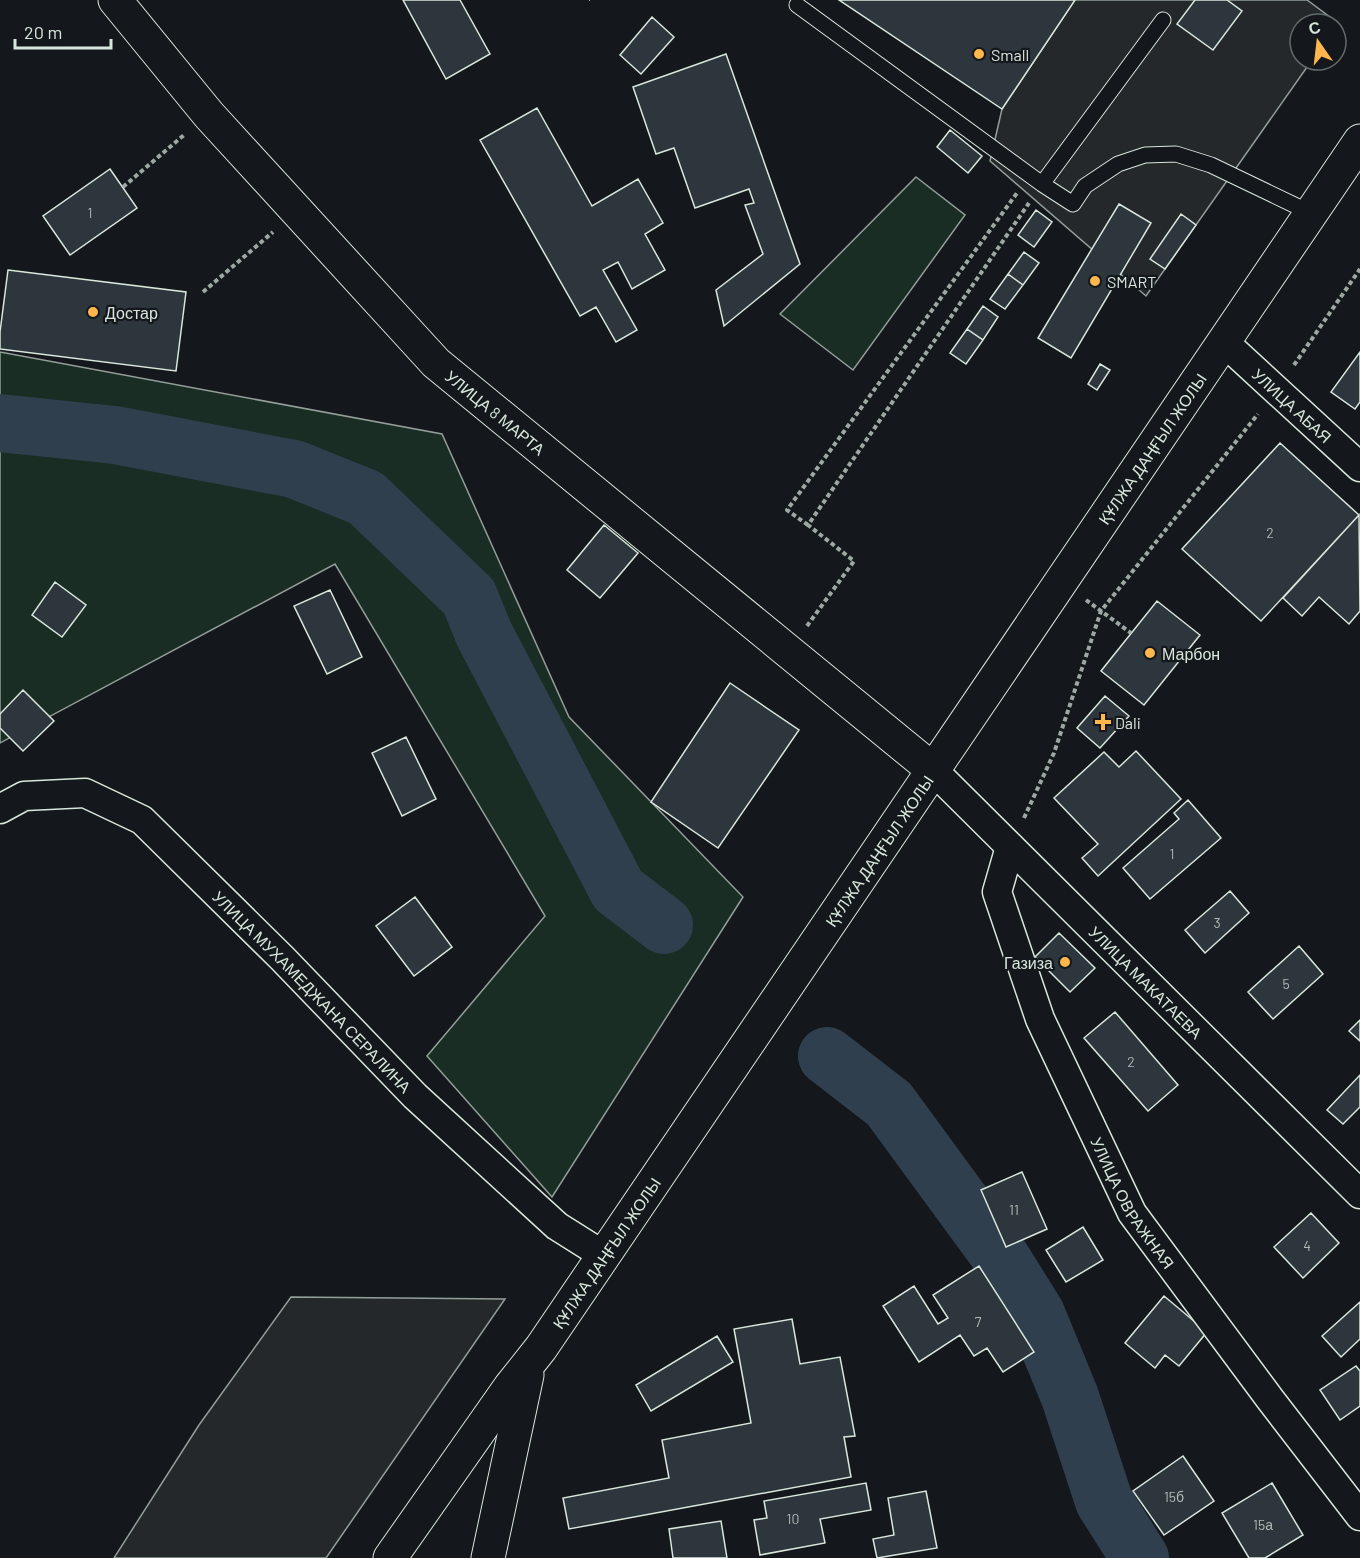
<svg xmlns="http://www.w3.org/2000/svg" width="1360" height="1558" font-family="Barlow,sans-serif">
<rect width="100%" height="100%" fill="#14181c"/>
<path fill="#1a2d24" stroke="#939e99" stroke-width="1.5" d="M916 177 965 215 853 370 780 314Z
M0 352 442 434 569 717 743 897 552 1197 427 1056 545 916 335 564 0 743Z"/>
<path fill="#24282b" stroke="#939e99" stroke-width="1.5" d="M1075 0H1307L1338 23 1336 26 1300 24V60H1312L1146 296 990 161 1002 109Z
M291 1297 505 1299 326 1558H114L199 1425Z"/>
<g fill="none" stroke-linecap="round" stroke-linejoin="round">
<path stroke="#2f3f4d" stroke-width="58" d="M0 423 115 435 294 469 366 498 469 597 484 634 618 890 664 925
M827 1056 889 1104 996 1250 1036 1314 1070 1397 1104 1501 1140 1558"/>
</g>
<path fill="#2c363c" stroke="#d8e6dc" stroke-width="1.5" d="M403 0H460L490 54 446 79Z
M839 0H1075L1002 109Z
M1195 0H1227L1242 11 1213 50 1177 24Z
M652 17 674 37 641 74 620 55Z
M726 54 800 264 724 326 716 290 763 254 745 205 754 203 749 189 695 208 674 148 656 154 633 87Z
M537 108 592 206 638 179 663 223 645 234 665 270 632 289 618 262 603 270 637 330 616 342 596 307 580 316 480 140Z
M950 130 982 156 968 173 937 147Z
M110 169 137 208 70 255 43 216Z
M1119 204 1151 223 1071 358 1038 338Z
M1036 210 1052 222 1034 247 1018 235Z
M1181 214 1196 225 1165 269 1150 259Z
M1024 252 1039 263 1023 285 1008 274Z
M8 270 186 292 176 371 0 349V332Z
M1008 274 1023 285 1005 309 990 299Z
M983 306 998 317 983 340 967 329Z
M967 329 983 340 966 364 950 353Z
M1360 352V402L1355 409 1331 392Z
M1100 364 1110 370 1097 390 1088 384Z
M1280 443 1359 515 1261 621 1182 549Z
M1359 515 1360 611 1349 624 1319 597 1302 616 1283 598Z
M604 525 638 553 600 598 567 570Z
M55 582 86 605 62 637 32 615Z
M330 590 362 657 327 674 294 606Z
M1157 601 1200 635 1144 705 1101 671Z
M730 683 799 730 718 848 651 802Z
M23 690 54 721 23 751 0 728V714Z
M1105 696 1129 716 1100 748 1077 728Z
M406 737 436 799 402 816 372 753Z
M1136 751 1181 799 1098 876 1082 858 1098 844 1054 798 1104 752 1119 767Z
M1188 800 1221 838 1150 899 1123 868 1179 819 1174 813Z
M1230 891 1249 913 1205 953 1185 930Z
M415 897 452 947 414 976 376 926Z
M1059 933 1095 968 1070 992 1035 957Z
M1299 946 1323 974 1273 1019 1248 992Z
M1115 1012 1178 1085 1148 1111 1084 1038Z
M1360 1020V1041L1349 1031Z
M1360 1075V1107L1343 1124 1327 1110Z
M1022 1172 1047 1229 1006 1247 981 1190Z
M1311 1213 1339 1243 1303 1278 1274 1247Z
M1083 1227 1103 1260 1066 1282 1046 1250Z
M979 1266 1034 1352 1003 1372 987 1348 974 1356 960 1335 919 1362 883 1306 914 1286 938 1324 948 1318 933 1295Z
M1164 1296 1207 1332 1179 1366 1165 1355 1155 1368 1125 1343Z
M1360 1302V1339L1341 1357 1322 1336Z
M792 1319 800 1364 840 1357 855 1436 844 1437 851 1477 569 1529 563 1498 669 1478 662 1440 751 1423 734 1329Z
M717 1336 733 1362 651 1411 636 1385Z
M1356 1366 1360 1371V1406L1340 1420 1320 1390Z
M1183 1456 1214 1501 1164 1535 1133 1491Z
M866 1483 871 1510 820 1519 825 1543 760 1555 754 1520 767 1518 764 1501Z
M1272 1483 1303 1535 1265 1558H1249L1222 1513Z
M926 1491 937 1548 877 1558 873 1539 894 1535 888 1498Z
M721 1521 727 1558H673L669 1529Z"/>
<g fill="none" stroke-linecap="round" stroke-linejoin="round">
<defs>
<path id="service" d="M797 5 1042 184 1073 204 1085 186 1118 164 1145 155 1176 154 1211 165 1311 213
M1042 184 1163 20"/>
<g id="minor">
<path id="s1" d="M1224 342 1360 467"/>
<path id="s2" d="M932 769 1360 1194"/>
<path id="s3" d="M0 809 24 796 85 793 142 820 282 958 415 1096 557 1226 603 1255"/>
<path id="s4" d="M1010 847 997 892 1040 1019 1132 1213 1270 1399 1360 1516"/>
</g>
<g id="tertiary">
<path id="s5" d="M115 0 209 115 436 363 932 769"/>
</g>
<g id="primary">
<path id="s6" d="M390 1558 510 1387 541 1348 1360 141"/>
<path d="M488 1558 527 1375"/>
</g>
</defs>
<use href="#service" stroke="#d8e6dc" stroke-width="17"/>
<use href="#minor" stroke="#d8e6dc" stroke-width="31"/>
<use href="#tertiary" stroke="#d8e6dc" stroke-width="35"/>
<use href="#primary" stroke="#d8e6dc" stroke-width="35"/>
<path stroke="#9da8a2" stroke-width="4" stroke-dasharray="4.5 3" stroke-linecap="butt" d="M123 187 184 135
M203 292 273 232
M1294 365 1360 269
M808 525 787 510 1017 193
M1086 600 1131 633
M807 626 854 561 808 525 1029 203
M1024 818 1054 753 1101 611 1258 414"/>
<use href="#service" stroke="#14181c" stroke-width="15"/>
<use href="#minor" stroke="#14181c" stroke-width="28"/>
<use href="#tertiary" stroke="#14181c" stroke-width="33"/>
<use href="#primary" stroke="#14181c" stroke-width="33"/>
<path stroke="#d8e6dc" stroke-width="1.5" stroke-dasharray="8 3" stroke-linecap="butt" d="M589 0H590"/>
</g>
<g fill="#ffb74d" stroke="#14181c" stroke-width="2">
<circle cx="979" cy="54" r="6"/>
<circle cx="1095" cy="281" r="6"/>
<circle cx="93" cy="312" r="6"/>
<circle cx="1150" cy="653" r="6"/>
<path d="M1100 713h6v6h6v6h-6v6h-6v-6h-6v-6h6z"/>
<circle cx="1065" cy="962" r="6"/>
</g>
<g text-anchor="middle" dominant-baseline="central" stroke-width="4.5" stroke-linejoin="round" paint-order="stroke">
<g font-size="14" fill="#adbab4">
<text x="90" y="212">1</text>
<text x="1270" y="532">2</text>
<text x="1172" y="853">1</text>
<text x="1217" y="922">3</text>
<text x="1286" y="983">5</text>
<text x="1131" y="1061">2</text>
<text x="1014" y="1209">11</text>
<text x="1307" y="1245">4</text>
<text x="978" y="1321">7</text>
<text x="1174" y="1496">15б</text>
<text x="793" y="1518">10</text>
<text x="1263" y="1524">15а</text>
</g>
<g font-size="16" fill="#d8e6dc" stroke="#14181c" text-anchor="start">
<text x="991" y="54">Small</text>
<text x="1107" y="281">SMART</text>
<text x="105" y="312">Достар</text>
<text x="1162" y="653">Марбон</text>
<text x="1115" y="722">Dali</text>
<text x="1053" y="962" text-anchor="end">Газиза</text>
</g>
<g font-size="16" fill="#d8e6dc" stroke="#14181c">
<text stroke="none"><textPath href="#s1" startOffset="93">УЛИЦА АБАЯ</textPath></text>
<text stroke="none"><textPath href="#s5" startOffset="562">УЛИЦА 8 МАРТА</textPath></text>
<text stroke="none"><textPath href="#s6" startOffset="1346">ҚҰЛЖА ДАҢҒЫЛ ЖОЛЫ</textPath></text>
<text stroke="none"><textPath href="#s6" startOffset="860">ҚҰЛЖА ДАҢҒЫЛ ЖОЛЫ</textPath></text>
<text stroke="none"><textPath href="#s2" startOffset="302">УЛИЦА МАКАТАЕВА</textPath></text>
<text stroke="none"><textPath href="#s3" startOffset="393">УЛИЦА МУХАМЕДЖАНА СЕРАЛИНА</textPath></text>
<text stroke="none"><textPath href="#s4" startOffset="387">УЛИЦА ОВРАЖНАЯ</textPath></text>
<text stroke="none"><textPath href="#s6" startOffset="374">ҚҰЛЖА ДАҢҒЫЛ ЖОЛЫ</textPath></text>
</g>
</g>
<g transform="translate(1318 42) rotate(346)"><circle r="28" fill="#14181c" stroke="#626a69" stroke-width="1.5"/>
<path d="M0-4.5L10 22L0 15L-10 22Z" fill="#ffb74d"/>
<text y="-9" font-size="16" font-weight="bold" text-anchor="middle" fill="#d8e6dc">С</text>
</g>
<path d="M15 39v9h96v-9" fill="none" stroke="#d8e6dc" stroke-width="3"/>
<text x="24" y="39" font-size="18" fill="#d8e6dc" stroke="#14181c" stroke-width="4.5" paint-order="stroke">20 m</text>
</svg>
